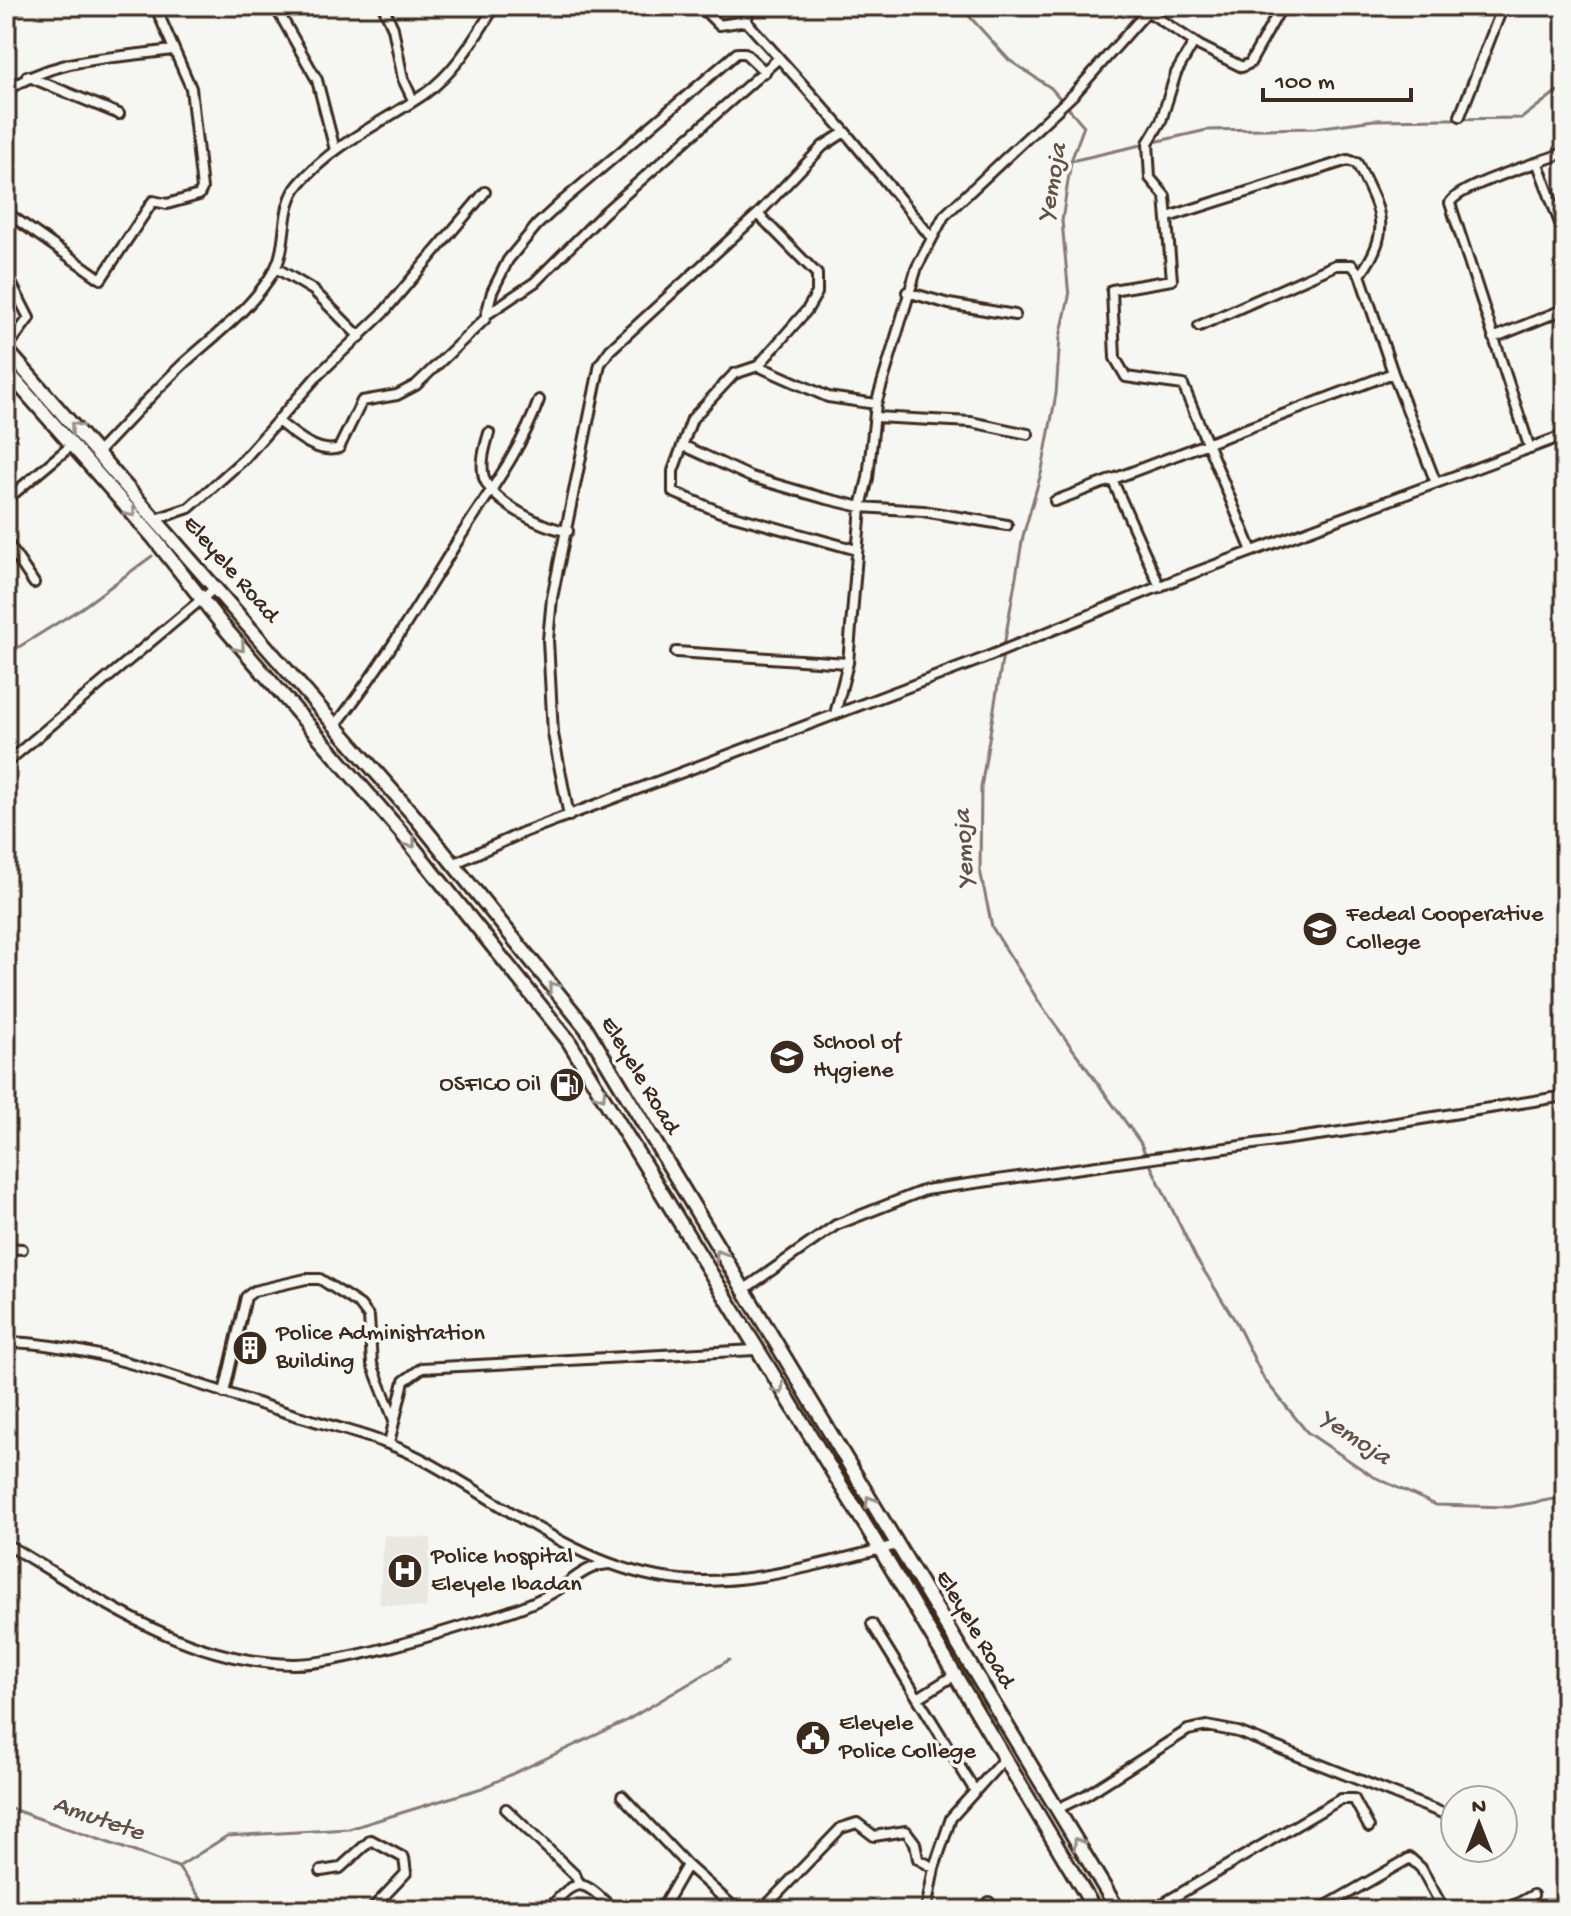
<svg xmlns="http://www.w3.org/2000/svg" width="1571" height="1916" font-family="'Gochi Hand',sans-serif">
<rect width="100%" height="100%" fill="#f6f6f2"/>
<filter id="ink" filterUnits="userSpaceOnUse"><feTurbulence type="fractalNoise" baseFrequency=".0125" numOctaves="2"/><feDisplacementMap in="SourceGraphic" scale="16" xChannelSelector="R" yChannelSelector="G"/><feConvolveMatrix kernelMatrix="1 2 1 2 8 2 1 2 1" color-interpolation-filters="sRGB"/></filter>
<g filter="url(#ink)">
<path fill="#e8e7e2" d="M384 1535 431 1538 426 1608 379 1604Z"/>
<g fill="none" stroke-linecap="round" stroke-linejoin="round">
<path stroke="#857a71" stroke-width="3" d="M960 6 1009 60 1051 88 1084 126 1071 161 1062 221 1069 297 1060 337 1056 394 1042 470 1023 536 1004 646
M1071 161 1207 130 1316 128 1374 120 1522 118 1556 92 1565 89
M1003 654 981 788 980 870 992 927 1041 1005 1140 1142 1146 1155
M6 655 83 607 152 556
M1149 1162 1196 1258 1236 1322 1264 1379 1307 1432 1372 1476 1436 1505 1509 1507 1565 1497
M6 1807 178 1867
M178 1867 227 1836 349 1829 482 1788 624 1722 729 1660
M178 1867 209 1910"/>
<defs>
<path id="street" d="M275 6 317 80 335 150
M383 6 393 28 403 79 413 100
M700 6 719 25 746 21 845 132 931 237
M6 8 21 6
M1147 11 1200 46 1242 67 1250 63 1282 6
M746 21 751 6
M1194 42 1176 73 1161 121 1148 143 1150 178 1165 196 1172 280 1112 290 1115 358 1126 377 1183 385 1252 551
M27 76 119 114
M6 91C58 56 113 59 172 50
M1460 116 1503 6
M1538 164 1565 237
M6 212 101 279 153 201 167 204 199 195 202 189 191 88 155 6
M758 214 817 274V293L807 310 758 366 734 374 692 419 673 471V492L720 512 857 550
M1168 217 1348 160 1357 163C1380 211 1394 229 1360 275
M276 268 313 290 360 337
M6 273 29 318 6 349
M907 292 949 304 1015 315
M489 313 535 282 605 212 779 58
M1199 326 1336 265H1352L1360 275 1393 373 1436 483
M1493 338 1565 309
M758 366 828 397 876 404
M875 417 971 422 1028 434
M279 422C294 434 318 455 339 448L362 401 397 395 416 385 485 319 492 292 508 260 537 225 564 200 737 53H745L765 72
M489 433C485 447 480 463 484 478 493 503 543 528 568 531
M684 446 751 477 823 498 861 507 923 511 1007 525
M1530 449 1450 203C1459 185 1543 162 1565 152
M98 452C126 423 153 393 182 365 214 336 253 308 275 269 289 243 279 206 300 183 335 143 380 124 423 95 454 74 475 38 495 6
M1112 479 1160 587
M6 500 72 445
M1055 501 1393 373
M156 519 189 508 244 459 318 375 383 313 485 192
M6 541 34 583
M676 652 848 663
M835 714 848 663 861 507 868 478 876 404 917 267 944 216 1075 93 1152 6
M335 726C381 667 418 605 457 542 488 493 519 455 539 400
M6 763 215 588
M569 816 553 734 548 640 552 598 600 364 610 350 758 214 823 146 845 132
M453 864 524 832 982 659 1175 580 1565 435
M6 1248 22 1249
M742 1291 836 1225 925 1190 1340 1132 1565 1096
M6 1342C92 1343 200 1386 282 1411 328 1426 377 1436 420 1458 498 1499 574 1564 664 1578 739 1590 823 1563 897 1545
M224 1393 246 1297 254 1291 306 1279H320L360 1305 369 1317 372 1364 394 1420
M389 1443 404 1381 422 1368 755 1350
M6 1544C97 1597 184 1663 294 1664 342 1664 441 1633 489 1618 513 1611 536 1603 557 1590 575 1579 587 1565 610 1564
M872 1624 975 1791
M918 1698 953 1676
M622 1796 687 1865 737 1910
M506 1809 575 1875 579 1883
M1057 1809 1086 1795 1188 1730 1207 1726 1238 1732 1455 1818
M321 1871 340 1868 371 1840 404 1858 406 1873 371 1910
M548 1910C578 1875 582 1879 614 1910
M661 1910 687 1865
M762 1910 841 1828 857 1823 874 1836 906 1831 915 1843 918 1859 934 1868
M926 1910 934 1868 951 1818 1004 1759
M986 1910 989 1902
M1152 1910 1341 1799H1354L1369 1827
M1319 1910 1410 1858 1421 1868 1444 1910
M1506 1910 1533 1895"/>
<path id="primary" d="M6 349 416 818 586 1028 1118 1910
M6 370 153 537 223 626 400 831 568 1040 880 1549 1095 1910"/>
</defs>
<use href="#street" stroke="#3b2a1e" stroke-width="14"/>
<use href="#primary" stroke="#3b2a1e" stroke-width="18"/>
<use href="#street" stroke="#f6f6f2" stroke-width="8"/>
<use href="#primary" stroke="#f6f6f2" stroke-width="12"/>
</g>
<defs><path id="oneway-chevron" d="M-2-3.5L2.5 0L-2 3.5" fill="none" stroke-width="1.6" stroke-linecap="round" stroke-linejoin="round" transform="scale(2)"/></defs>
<g stroke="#989088">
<use href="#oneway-chevron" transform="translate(75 427) rotate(-131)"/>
<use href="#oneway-chevron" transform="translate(131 512) rotate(49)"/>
<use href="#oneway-chevron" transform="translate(240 647) rotate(49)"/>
<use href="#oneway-chevron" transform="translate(411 843) rotate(51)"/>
<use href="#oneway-chevron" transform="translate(553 987) rotate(-129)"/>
<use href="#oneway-chevron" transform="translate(601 1095) rotate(58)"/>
<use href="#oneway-chevron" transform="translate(720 1255) rotate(-122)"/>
<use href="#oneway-chevron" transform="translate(779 1389) rotate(59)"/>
<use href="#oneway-chevron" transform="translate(870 1501) rotate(-121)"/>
<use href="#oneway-chevron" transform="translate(1078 1843) rotate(-121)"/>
</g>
</g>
<defs>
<symbol id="university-disc" viewBox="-11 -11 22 22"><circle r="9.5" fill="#3b2a1e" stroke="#f6f6f2"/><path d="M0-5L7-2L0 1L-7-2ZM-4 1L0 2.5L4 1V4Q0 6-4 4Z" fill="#fff"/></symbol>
<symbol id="fuel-disc" viewBox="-11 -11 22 22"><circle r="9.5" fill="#3b2a1e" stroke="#f6f6f2"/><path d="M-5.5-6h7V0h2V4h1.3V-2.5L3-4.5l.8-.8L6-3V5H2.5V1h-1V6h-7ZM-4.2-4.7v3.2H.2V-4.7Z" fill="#fff"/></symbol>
<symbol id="building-disc" viewBox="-11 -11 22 22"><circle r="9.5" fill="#3b2a1e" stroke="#f6f6f2"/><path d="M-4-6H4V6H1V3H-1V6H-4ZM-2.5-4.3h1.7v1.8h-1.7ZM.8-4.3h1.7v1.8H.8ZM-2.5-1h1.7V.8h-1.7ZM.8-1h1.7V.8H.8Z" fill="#fff"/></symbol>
<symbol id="hospital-disc" viewBox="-11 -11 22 22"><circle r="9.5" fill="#3b2a1e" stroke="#f6f6f2"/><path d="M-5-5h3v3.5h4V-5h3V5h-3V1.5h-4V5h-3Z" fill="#fff"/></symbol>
<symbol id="civic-disc" viewBox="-11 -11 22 22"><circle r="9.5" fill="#3b2a1e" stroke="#f6f6f2"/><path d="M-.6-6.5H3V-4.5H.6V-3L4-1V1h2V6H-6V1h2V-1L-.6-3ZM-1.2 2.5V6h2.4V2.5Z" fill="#fff"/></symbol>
</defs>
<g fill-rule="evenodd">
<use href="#university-disc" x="1300" y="909" width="40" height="40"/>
<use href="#university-disc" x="767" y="1037" width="40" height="40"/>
<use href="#fuel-disc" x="547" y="1065" width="40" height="40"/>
<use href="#building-disc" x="230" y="1328" width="40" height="40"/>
<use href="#hospital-disc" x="385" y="1551" width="40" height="40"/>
<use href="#civic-disc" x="793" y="1718" width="40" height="40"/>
</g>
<g text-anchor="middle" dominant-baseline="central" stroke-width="7" stroke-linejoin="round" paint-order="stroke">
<g font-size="24" fill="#3b2a1e" stroke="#f6f6f2">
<text transform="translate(230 570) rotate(49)">Eleyele Road</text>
<text transform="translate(639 1076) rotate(59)">Eleyele Road</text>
<text transform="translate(974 1630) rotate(59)">Eleyele Road</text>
</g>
<g font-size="24" fill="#3b2a1e" stroke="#f6f6f2" text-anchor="start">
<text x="1346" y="915">Fedeal Cooperative<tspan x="1346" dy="28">College</tspan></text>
<text x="813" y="1043">School of<tspan x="813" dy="28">Hygiene</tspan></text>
<text x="541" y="1085" text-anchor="end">OSFICO Oil</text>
<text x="276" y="1334">Police Administration<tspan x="276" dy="28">Building</tspan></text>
<text x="431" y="1557">Police hospital<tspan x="431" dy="28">Eleyele Ibadan</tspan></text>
<text x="839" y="1724">Eleyele<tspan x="839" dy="28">Police College</tspan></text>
</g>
<g font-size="26" font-style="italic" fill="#605248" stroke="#f6f6f2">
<text transform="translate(1054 183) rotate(-80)">Yemoja</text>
<text transform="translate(966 849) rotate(-93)">Yemoja</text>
<text transform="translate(1354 1439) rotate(34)">Yemoja</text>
<text transform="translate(98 1820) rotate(19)">Amutete</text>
</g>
</g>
<rect width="1571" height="1916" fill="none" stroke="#f6f6f2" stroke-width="32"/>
<rect x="16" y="16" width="1539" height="1884" fill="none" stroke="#3b2a1e" stroke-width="3" filter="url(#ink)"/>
<g transform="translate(1479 1824)"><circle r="38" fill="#f6f6f2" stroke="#aba49d" stroke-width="2"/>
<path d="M0-6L14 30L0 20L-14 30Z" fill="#3b2a1e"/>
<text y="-12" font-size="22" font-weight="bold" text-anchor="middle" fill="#3b2a1e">N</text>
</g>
<path d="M1263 88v12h148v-12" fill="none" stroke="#3b2a1e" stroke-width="4"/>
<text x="1275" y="88" font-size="24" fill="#3b2a1e" stroke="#f6f6f2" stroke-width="6" paint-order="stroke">100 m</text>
</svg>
